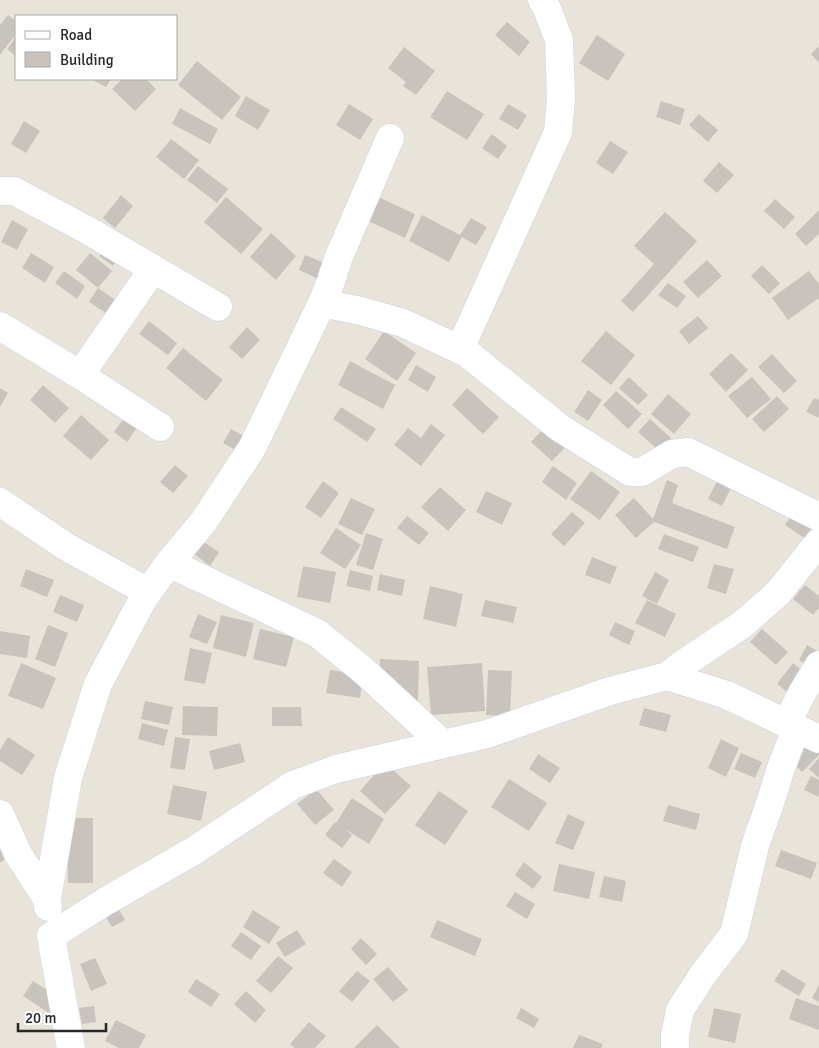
<svg xmlns="http://www.w3.org/2000/svg" width="819" height="1048" font-family="Signika,sans-serif">
<rect width="100%" height="100%" fill="#e9e4d9"/>
<path fill="#c8c3bc" d="M8 15 16 21V34L0 55V25Z
M507 22 530 42 519 56 495 35Z
M597 35 625 54 608 81 579 63Z
M16 37V56L7 49Z
M819 46V63L811 54Z
M404 47 435 71 416 95 403 86 406 82 388 68Z
M197 61 241 97 222 120 178 85Z
M91 79H111L106 87Z
M122 79H146L156 89 135 111 112 89Z
M447 91 484 114 467 140 430 117Z
M246 96 270 110 258 130 235 116Z
M661 101 685 109 680 125 656 117Z
M349 104 373 119 360 140 336 125Z
M508 104 527 115 518 130 499 119Z
M180 108 218 129 210 144 172 124Z
M699 114 718 130 708 142 689 125Z
M24 121 40 131 26 153 11 144Z
M492 134 507 146 498 159 482 148Z
M171 139 199 160 184 179 156 157Z
M610 141 628 152 613 174 596 163Z
M719 162 734 175 717 193 703 181Z
M198 166 228 189 217 203 187 180Z
M121 195 133 206 115 228 103 218Z
M376 196 415 214 405 238 366 220Z
M226 197 263 229 241 254 204 222Z
M775 199 795 217 784 229 764 211Z
M819 210V234L806 246 795 234Z
M665 212 697 241 633 312 621 301 654 264 634 246Z
M422 215 460 235 471 218 487 227 476 245 462 237 449 262 409 241Z
M12 220 28 229 17 250 1 242Z
M271 233 296 256 276 280 250 257Z
M110 242 124 252 113 266 99 256Z
M31 253 54 267 45 283 22 268Z
M90 253 112 271 98 288 76 270Z
M305 255 330 265 323 281 299 270Z
M707 260 722 276 698 298 683 282Z
M762 265 780 283 769 294 751 276Z
M64 271 85 286 77 299 55 283Z
M809 271 819 284V298L788 320 772 298Z
M668 283 686 296 677 308 658 295Z
M98 288 121 304 112 317 89 302Z
M698 316 708 328 689 344 679 331Z
M149 321 177 343 168 355 139 334Z
M247 327 260 340 242 359 229 347Z
M384 331 416 353 397 381 365 359Z
M606 331 635 355 611 385 581 361Z
M183 348 223 380 206 401 166 368Z
M731 353 748 370 726 392 709 374Z
M772 354 797 381 784 393 758 367Z
M350 361 395 385 383 409 338 385Z
M416 365 436 377 428 392 408 380Z
M629 377 648 395 638 405 619 388Z
M752 377 771 399 747 418 728 396Z
M43 385 69 408 55 423 30 400Z
M0 388 8 393 0 407Z
M467 388 499 417 483 434 452 405Z
M588 390 602 400 588 421 574 412Z
M616 391 642 414 628 429 603 405Z
M668 394 691 414 674 434 651 414Z
M777 396 789 409 764 432 752 419Z
M814 398 819 400V418L806 412Z
M341 407 376 429 367 442 333 419Z
M129 411 142 420 127 442 114 432Z
M81 415 109 440 91 460 63 436Z
M553 418 575 437 552 461 531 442Z
M650 419 671 438 659 451 638 432Z
M431 424 445 435 421 466 394 445 408 428 421 438Z
M231 429 252 441 244 455 223 443Z
M175 465 188 476 173 493 160 482Z
M553 466 577 483 566 500 542 482Z
M591 471 620 492 600 520 570 499Z
M722 471 736 478 722 506 708 499Z
M667 480 678 485 672 503 735 527 727 549 654 522 636 538 615 515 634 498 653 519Z
M323 481 339 493 321 518 305 507Z
M440 487 466 510 448 531 421 507Z
M486 491 512 503 502 525 476 512Z
M351 498 375 509 362 535 338 524Z
M797 507 819 522 807 540 785 525Z
M572 512 585 523 564 546 551 534Z
M407 516 429 533 419 545 397 528Z
M336 528 361 545 345 569 320 553Z
M366 533 383 539 373 570 356 565Z
M664 534 699 547 693 562 658 549Z
M201 540 219 552 210 566 193 553Z
M592 557 617 567 610 584 585 575Z
M714 564 734 569 726 594 707 588Z
M303 566 336 572 330 603 297 597Z
M26 569 54 580 47 597 20 586Z
M350 570 373 576 370 591 346 586Z
M655 572 669 580 657 604 642 596Z
M380 574 405 580 402 596 377 590Z
M805 585 819 596V608L813 615 793 599Z
M430 586 463 594 456 627 423 619Z
M60 595 84 605 77 622 53 612Z
M485 600 517 607 513 623 481 616Z
M647 600 676 614 665 637 635 623Z
M198 614 217 622 207 644 189 637Z
M221 615 254 623 246 657 213 648Z
M615 622 635 631 629 645 609 635Z
M48 625 68 633 55 667 35 659Z
M260 629 294 637 286 667 253 659Z
M762 629 788 652 776 665 750 642Z
M0 631 30 636 27 658 0 654Z
M807 645 819 652 818 671 799 660Z
M190 648 212 653 205 684 184 680Z
M380 659 419 661 418 702 379 700Z
M21 663 56 678 43 709 8 696Z
M482 663 485 711 431 715 427 667Z
M793 663 817 683 801 703 777 684Z
M330 670 363 675 360 698 326 693Z
M488 670 512 671 510 716 486 715Z
M145 701 173 707 169 725 141 719Z
M183 706 218 707 217 736 182 735Z
M272 707H301L302 726H272Z
M644 708 671 715 666 732 639 725Z
M142 723 168 730 164 746 138 739Z
M812 736 819 743V755L802 772 789 759Z
M8 737 35 755 22 775 0 761V750Z
M175 737 190 739 185 770 170 768Z
M721 739 739 748 726 777 708 768Z
M240 743 245 762 214 770 209 751Z
M741 753 762 762 755 778 734 769Z
M538 754 560 768 550 783 529 769Z
M819 758V778L809 769Z
M385 763 411 786 385 814 360 791Z
M811 776 819 780V797L804 790Z
M509 779 547 803 529 831 491 807Z
M173 785 207 792 201 821 167 814Z
M316 789 334 810 315 825 297 804Z
M439 791 468 811 445 845 415 825Z
M352 798 384 819 369 844 345 829 352 835 342 848 325 835 335 822 336 823Z
M668 805 700 814 696 830 663 821Z
M568 814 585 822 573 850 555 843Z
M67 818H93V883H68Z
M0 848 8 856 0 863Z
M781 850 817 863 811 879 775 866Z
M334 859 352 872 342 887 323 873Z
M524 862 542 877 533 889 515 875Z
M559 864 595 872 589 899 553 891Z
M604 876 626 881 622 902 599 897Z
M515 892 535 904 527 919 506 906Z
M112 898 125 920 112 927 99 905Z
M253 910 280 927 269 944 243 927Z
M437 920 482 939 475 956 430 937Z
M297 930 306 944 285 957 276 943Z
M241 932 261 946 251 960 231 946Z
M361 938 377 954 366 965 351 949Z
M278 956 293 968 271 993 256 981Z
M95 958 107 984 91 991 80 964Z
M388 967 408 990 393 1002 373 979Z
M782 969 806 984 799 996 774 981Z
M357 971 370 981 352 1002 339 991Z
M196 979 220 994 211 1007 188 992Z
M33 981 59 998 49 1013 23 996Z
M819 985V1002L812 998Z
M246 991 266 1010 255 1023 234 1004Z
M796 998 819 1006V1030L789 1019Z
M94 1006 96 1022 82 1024 79 1008Z
M521 1008 539 1019 534 1028 516 1018Z
M714 1008 741 1014 735 1043 708 1037Z
M116 1020 146 1035 139 1048H119L105 1041Z
M309 1022 326 1036 315 1048H295L290 1044Z
M377 1025 400 1048H354Z
M579 1035 603 1044 601 1048H573Z"/>
<g fill="none" stroke-linecap="round" stroke-linejoin="round">
<defs>
<path id="minor" d="M390 138 338 259 330 284 322 303 252 448 204 521 169 563 317 633 364 671 443 744
M0 191H14L89 231 218 307
M322 303 361 311 403 323 467 353 560 428 630 472H642L672 454 688 452 819 517
M0 326 80 375 160 427
M460 349 558 132 561 99 559 40 547 9 542 0
M80 375 153 269
M0 502 65 546 148 592
M667 676 727 695 819 739
M787 723 802 693 819 665
M0 814 18 854 47 899 48 907
M47 899 68 778 98 684 143 599 169 563
M71 1048 51 936 106 901 195 850 293 785 336 769 487 734 610 691 667 676 680 666 743 624 778 593 819 542
M675 1048V1035L680 1010 704 973 734 934 755 846 770 803 781 768 796 729"/>
</defs>
<use href="#minor" stroke="#cfd1e0" stroke-width="29"/>
<use href="#minor" stroke="#fff" stroke-width="28"/>
</g>
<rect x="15" y="15" width="162" height="65" fill="#ffffff" stroke="#a9a9a9"/>
<rect x="25" y="31" width="25" height="8" fill="#ffffff" stroke="#a9a9a9"/>
<text x="60" y="40" font-size="15" fill="#272727">Road</text>
<rect x="25" y="52" width="25" height="15" fill="#c8c3bc" stroke="#a9a9a9"/>
<text x="60" y="65" font-size="15" fill="#272727">Building</text>
<path d="M18 1023v8h88v-8" fill="none" stroke="#272727" stroke-width="2.5"/>
<text x="25" y="1023" font-size="15" fill="#272727" stroke="#ffffff" stroke-width="4" paint-order="stroke">20 m</text>
</svg>
